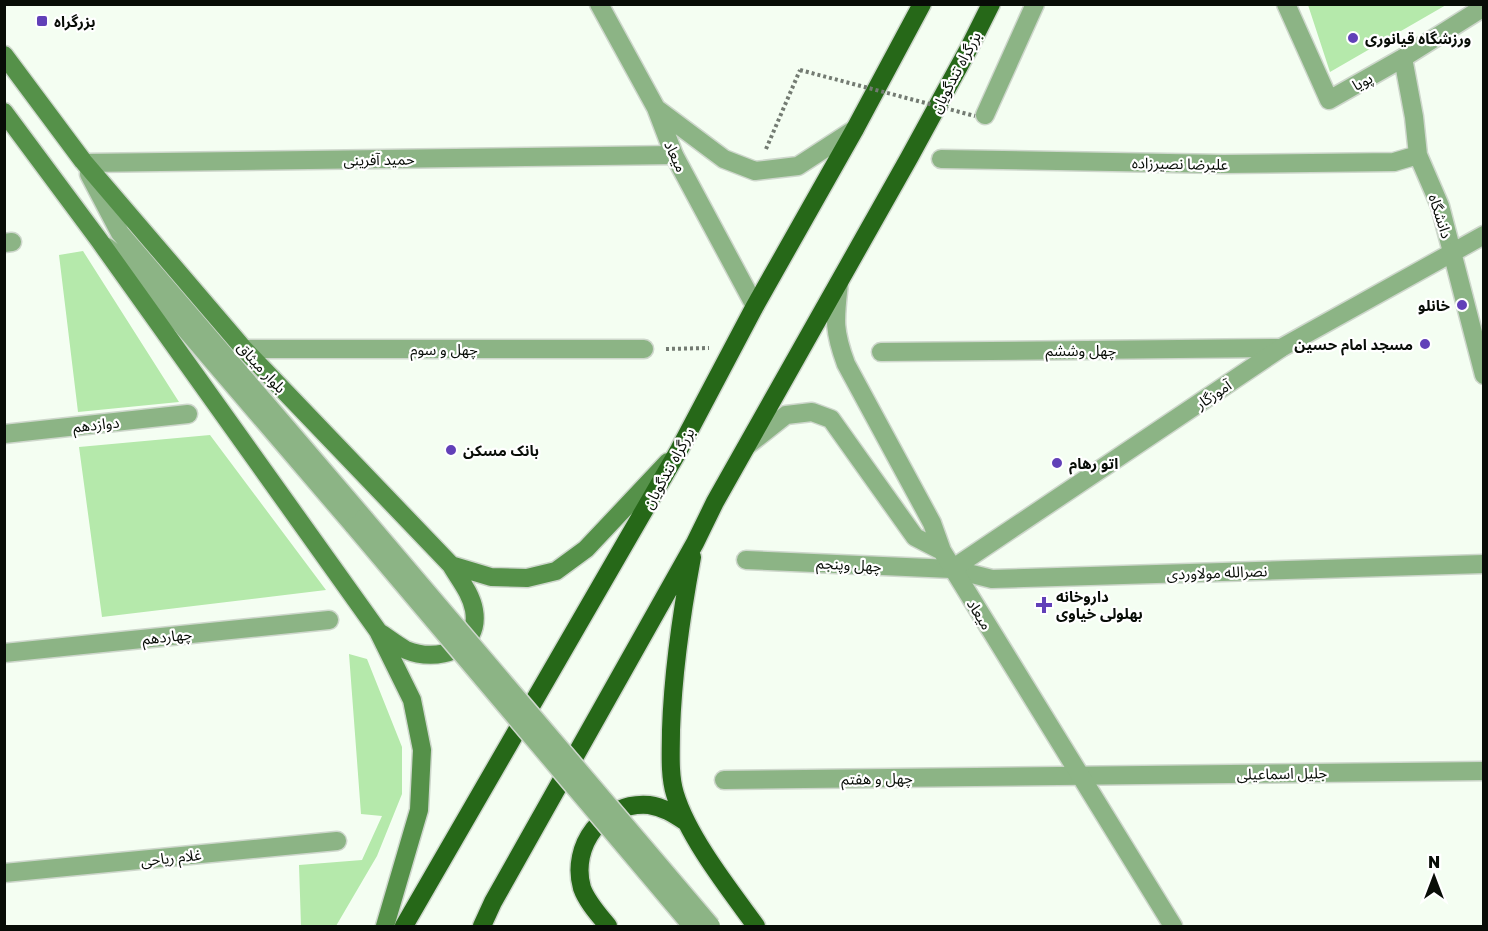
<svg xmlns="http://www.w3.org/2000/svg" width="1488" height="931" font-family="'Golos Text','Noto Sans Arabic',sans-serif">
<rect width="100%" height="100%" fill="#f4fef2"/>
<path fill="#b5e9ab" d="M1308 5V4L1446 5 1330 72Z
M83 251 179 402 78 412 59 255Z
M210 435 326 590 102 617 79 447Z
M349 654 367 659 402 747V794L377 856 336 926H301L299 865 362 860 382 816 361 814Z"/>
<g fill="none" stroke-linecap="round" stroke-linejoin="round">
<defs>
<path id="minor" d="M1286 4 1329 100 1403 58 1484 7
M1403 58 1414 117 1418 155 1440 206 1452 252
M985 115 1035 4
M941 159 1223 164 1394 162 1418 155
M85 163 674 155
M4 243 12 242
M244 349H644
M881 352 1281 348
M4 434 188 414
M746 560 952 569 992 579 1484 564
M724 780 1484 771
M4 873 337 841"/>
<path id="tertiary" d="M599 4 656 108 674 155 755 306
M657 109 724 159 755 171 798 166 855 129
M89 174 120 233 364 518
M107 247 133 268 354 526
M1452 252 1484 375
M839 283C835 319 833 329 846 364L932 523 942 551 1173 926
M748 445 786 415 812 412 831 419 915 537 942 551
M952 569 1281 348 1484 235
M4 653 329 620"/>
<path id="secondary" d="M4 55 83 161 244 349 451 565C459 579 471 593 474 610 481 650 437 663 406 650 397 645 388 638 379 632
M4 112 99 240 378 631 412 700 422 750 419 810 385 926
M451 565 491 577 527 578 556 571 586 549 668 462"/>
<path id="trunk" d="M692 557C681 616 673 670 671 730 671 750 669 775 675 794 688 837 729 889 756 926
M404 926 679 450 755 306 855 129 922 4
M482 926 493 902 695 543 715 502 909 158 969 48 991 4
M608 926C599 915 587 902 582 888 570 846 603 801 649 805 663 807 674 814 686 822"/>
</defs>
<use href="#minor" stroke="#ced7cc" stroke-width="21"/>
<use href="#tertiary" stroke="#ced7cc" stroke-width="21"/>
<use href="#secondary" stroke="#ced7cc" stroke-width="21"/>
<use href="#trunk" stroke="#ced7cc" stroke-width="21"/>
<path stroke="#737b72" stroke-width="4" stroke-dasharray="3 3" stroke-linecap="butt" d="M766 149 800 70
M666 349 709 348"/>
<use href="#minor" stroke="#8cb485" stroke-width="18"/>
<use href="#tertiary" stroke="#8cb485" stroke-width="18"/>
<use href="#secondary" stroke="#559149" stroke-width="18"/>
<use href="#trunk" stroke="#266818" stroke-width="18"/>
<defs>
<path id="tertiary-bridge" d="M364 518 711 926
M354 526 692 926"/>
</defs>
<use href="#tertiary-bridge" stroke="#ced7cc" stroke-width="21" stroke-linecap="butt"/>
<path stroke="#737b72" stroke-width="4" stroke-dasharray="3 3" stroke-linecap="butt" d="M800 70 975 116"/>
<use href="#tertiary-bridge" stroke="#8cb485" stroke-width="18"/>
</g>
<g fill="#6140b8" stroke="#fff" stroke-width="2">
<rect x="36" y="15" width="12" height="12" rx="3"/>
<circle cx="1353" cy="38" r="6"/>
<circle cx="1462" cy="305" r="6"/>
<circle cx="1425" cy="344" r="6"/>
<circle cx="451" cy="450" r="6"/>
<circle cx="1057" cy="463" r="6"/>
<path d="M1041 596h6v6h6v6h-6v6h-6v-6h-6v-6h6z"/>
</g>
<g text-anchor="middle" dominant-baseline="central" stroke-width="4.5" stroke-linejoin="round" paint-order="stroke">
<g font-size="15" font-weight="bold" fill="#080d07" stroke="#fff" text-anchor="start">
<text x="54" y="21">بزرگراه</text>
<text x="1365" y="38">ورزشگاه قیانوری</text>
<text x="1450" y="305" text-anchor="end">خانلو</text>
<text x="1413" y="344" text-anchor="end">مسجد امام حسین</text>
<text x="463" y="450">بانک مسکن</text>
<text x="1069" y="463">اتو رهام</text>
<text x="1056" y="596">داروخانه<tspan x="1056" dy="17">بهلولی خیاوی</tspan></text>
</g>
<g font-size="15" fill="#080d07" stroke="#fff">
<text transform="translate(955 72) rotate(-62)">بزرگراه تندگویان</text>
<text transform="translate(1362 81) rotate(-29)">پویا</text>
<text transform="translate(676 156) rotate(65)">میعاد</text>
<text transform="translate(379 159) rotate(-1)">حمید آفرینی</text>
<text transform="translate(1180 163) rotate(1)">علیرضا نصیرزاده</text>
<text transform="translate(1441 216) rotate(72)">دانشگاه</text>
<text x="444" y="349">چهل و سوم</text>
<text x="1081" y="350">چهل وششم</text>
<text transform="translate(262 367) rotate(47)">بلوار میثاق</text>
<text transform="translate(1213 394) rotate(-34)">آموزگار</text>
<text transform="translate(96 424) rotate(-6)">دوازدهم</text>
<text transform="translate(668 468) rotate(-61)">بزرگراه تندگویان</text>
<text transform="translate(849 564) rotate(3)">چهل وپنجم</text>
<text transform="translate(1217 572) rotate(-2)">نصرالله مولاوردی</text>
<text transform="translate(980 614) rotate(58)">میعاد</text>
<text transform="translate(167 636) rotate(-6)">چهاردهم</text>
<text transform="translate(1282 773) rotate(-1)">جلیل اسماعیلی</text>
<text transform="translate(877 778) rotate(-1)">چهل و هفتم</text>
<text transform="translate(171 857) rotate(-6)">غلام ریاحی</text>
</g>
</g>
<rect width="1488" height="931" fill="none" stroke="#080d07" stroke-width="12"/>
<g transform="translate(1434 877)" stroke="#ffffff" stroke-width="4.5" paint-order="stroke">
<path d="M0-4.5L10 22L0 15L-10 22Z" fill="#080d07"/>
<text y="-9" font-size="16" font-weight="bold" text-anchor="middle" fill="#080d07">N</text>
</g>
</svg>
